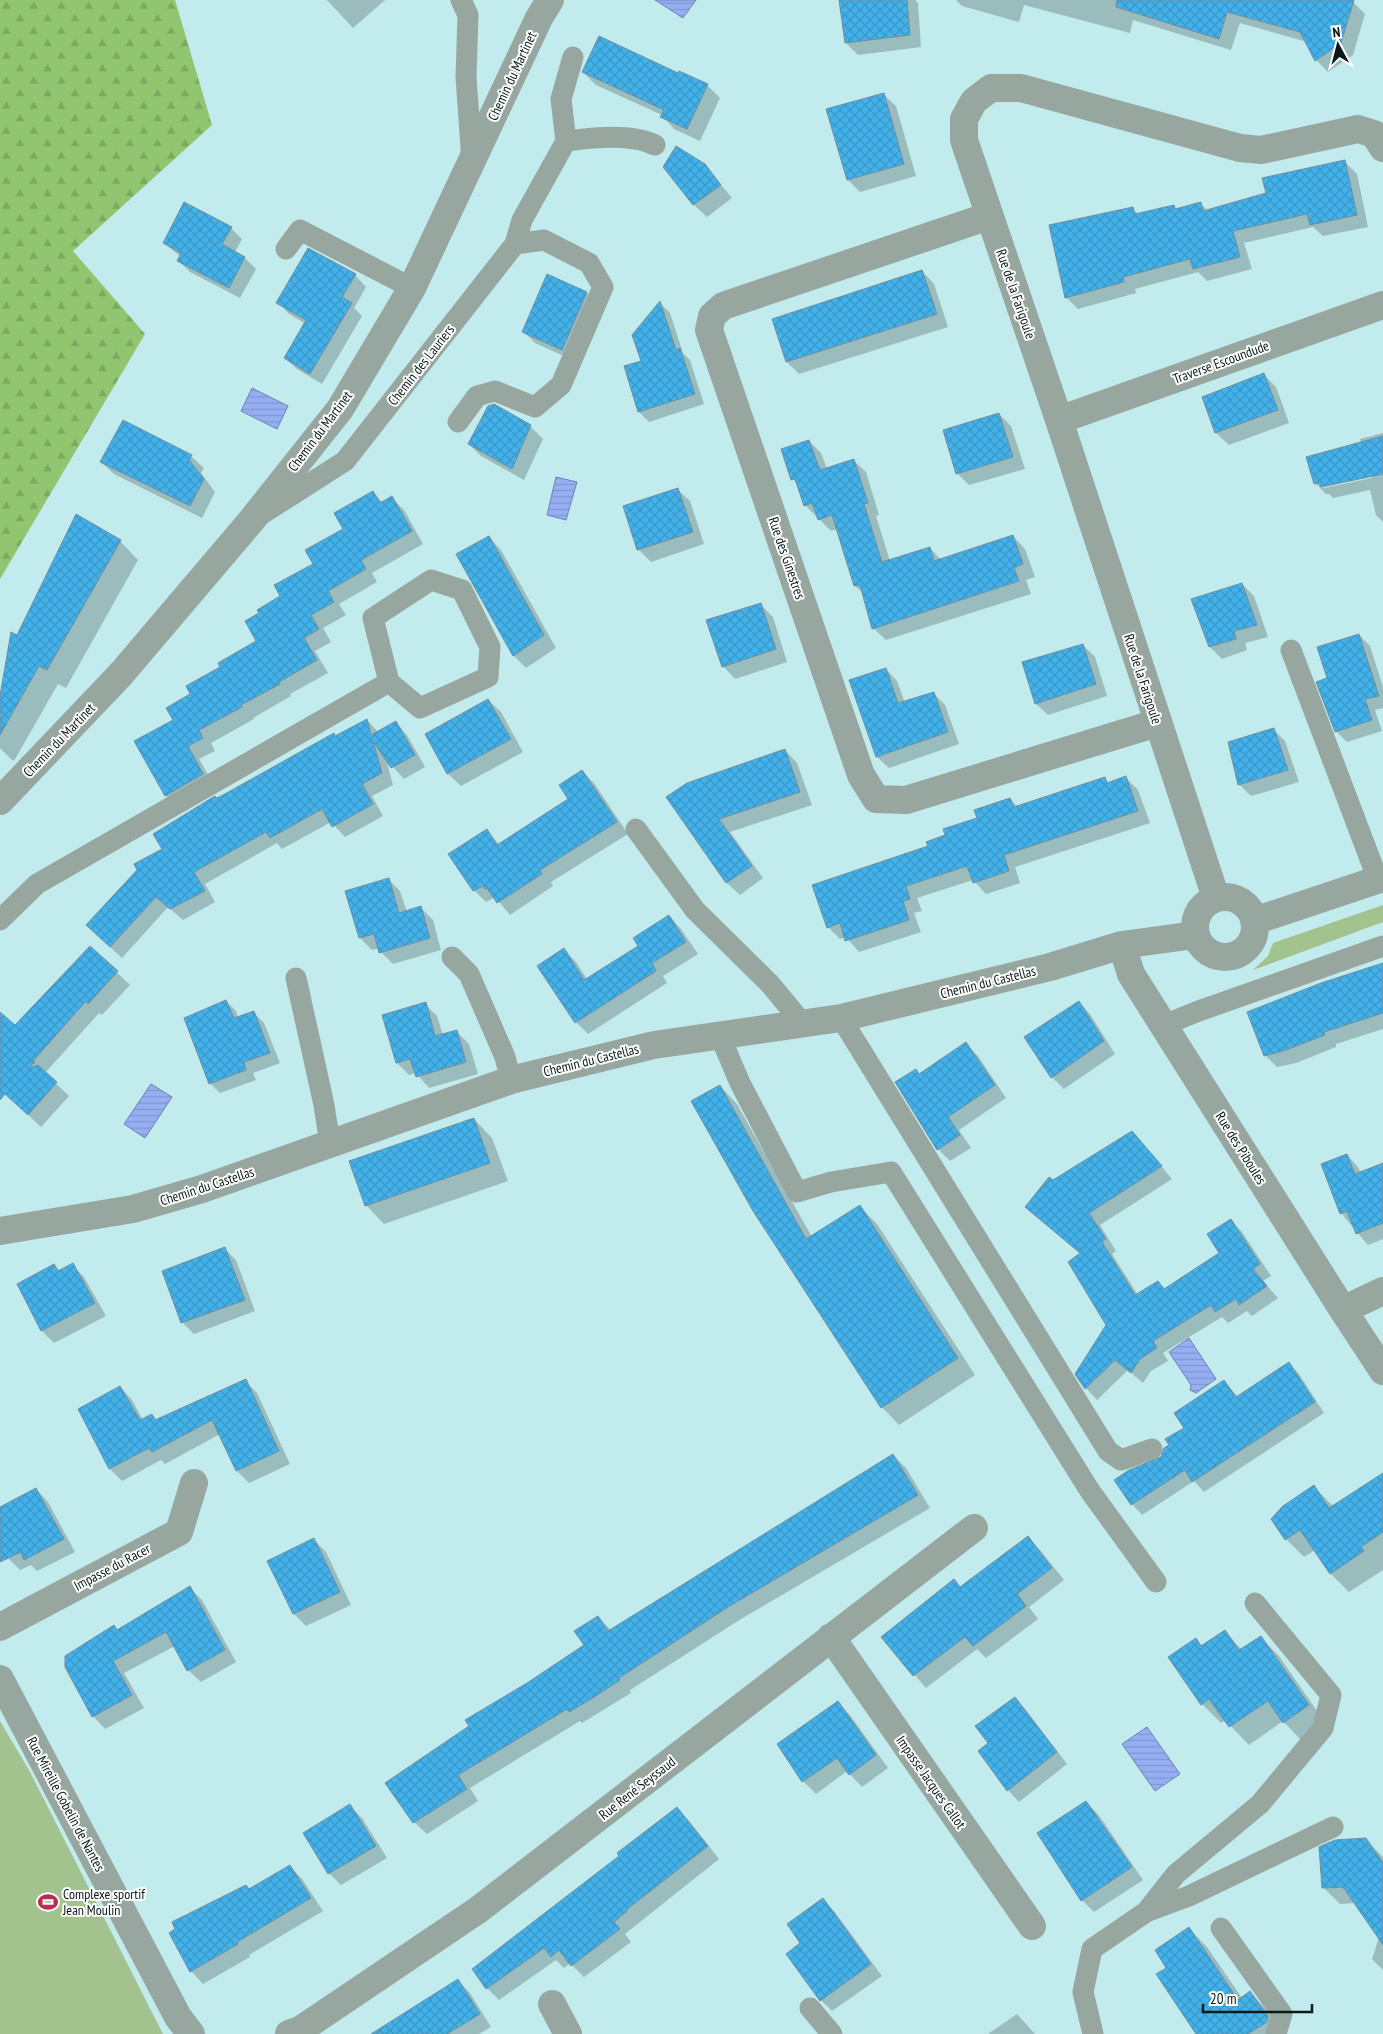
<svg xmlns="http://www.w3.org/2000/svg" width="1383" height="2034" font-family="'PT Sans Narrow',sans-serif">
<defs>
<pattern id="forest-firs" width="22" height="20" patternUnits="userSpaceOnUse" patternTransform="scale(1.25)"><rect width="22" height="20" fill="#92c570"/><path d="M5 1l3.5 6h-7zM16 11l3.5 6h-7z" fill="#7da860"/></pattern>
<pattern id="water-rules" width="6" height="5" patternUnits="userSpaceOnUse" patternTransform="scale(1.25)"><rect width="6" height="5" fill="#96aff3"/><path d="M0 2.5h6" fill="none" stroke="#8096d0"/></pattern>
<pattern id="building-cross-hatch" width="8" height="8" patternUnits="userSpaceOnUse" patternTransform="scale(1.25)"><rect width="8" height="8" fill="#44b2ea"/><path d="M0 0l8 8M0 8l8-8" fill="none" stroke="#3a98c8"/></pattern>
</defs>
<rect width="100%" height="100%" fill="#c2ebed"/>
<path fill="#a2c28e" d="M1383 905V922L1253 970 1268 956 1273 943Z
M0 1721 29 1770 163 2034H0Z"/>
<path fill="url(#forest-firs)" d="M0 0H175L212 125 73 251 145 334 0 579Z"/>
<path fill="url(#water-rules)" stroke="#6c82b2" d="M655 0H696L683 18Z
M252 388 288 406 277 429 241 411Z
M556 477 577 482 566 520 547 515Z
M151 1084 172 1097 145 1138 124 1124Z
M1189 1338 1216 1379 1196 1393 1190 1390 1191 1385 1169 1352Z
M1147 1727 1180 1774 1155 1791 1122 1744Z"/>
<path fill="#0003" fill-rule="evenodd" d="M327 0H385L353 28Z
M841 0H915L918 3 921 47 858 55 846 43Z
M956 0H1346L1353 2 1365 14 1353 55 1328 72 1316 60 1307 42 1240 23 1231 50 1133 20 1130 33 1024 5 1019 22 962 6Z
M583 72 678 75 679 73 707 85 720 98 700 141 674 129 662 115 596 85Z
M883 94 896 106 916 176 860 192 848 180 827 110Z
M1345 162 1357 174 1368 227 1323 236 1313 227 1244 243 1252 269 1207 281 1198 272 1135 289 1136 293 1078 309 1066 297 1132 208 1139 215 1174 206 1178 210 1201 204 1208 211 1267 194Z
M704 165 732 198 707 217 694 205 665 167Z
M231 228 242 239 235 252 245 258 256 269 240 298 190 272 179 261 181 257 164 243Z
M922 271 934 284 948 327 799 374 787 362Z
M355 275 366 287 354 308 362 316 322 384 297 369 285 358 306 324 289 314 278 302Z
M587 293 599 305 575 361 535 343 523 331Z
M660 303 670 313 683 353 690 360 704 404 649 422 639 412 625 367 642 362Z
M1264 375 1276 387 1289 423 1229 445 1216 433 1203 398Z
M493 406 530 426 543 439 524 480 481 456 469 444Z
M999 414 1011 426 1025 469 969 485 957 473Z
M1383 433V522L1376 515 1370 490 1333 498 1329 494H1326L1315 483 1361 443 1360 439ZM1372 475V478L1323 488 1321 486Z
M809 441 821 453 827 469 853 460 866 472 879 515 876 516 890 561 930 548 941 560 1013 536 1025 549 1035 577 1026 580 1031 594 886 640 873 628 863 593 855 586 838 529 831 531 805 505 798 485 793 479Z
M191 456 204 468 201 473 215 492 202 518 114 474 101 462Z
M677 489 690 501 704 544 651 562 638 549Z
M373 492 383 503 392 498 404 510 423 544 372 573 377 582 339 604 346 615 323 628 331 642 315 651 328 673 290 694 291 696 253 718 254 719 211 743 215 751 199 759 215 787 178 808 166 796 174 720 192 694 222 667 258 642 261 613 282 597 315 565 345 530Z
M489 537 501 550 556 648 526 668 514 656 458 554Z
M120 541 138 560 66 688 58 684 14 761 12 760 0 748V703Z
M1242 584 1254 596 1268 637 1245 643 1247 650 1222 659 1210 647Z
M760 604 773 617 787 662 735 679 723 666Z
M1359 635 1370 646 1383 687V708L1375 710 1382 731 1347 742 1336 731 1328 679Z
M1083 645 1095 657 1107 696 1048 715 1036 704Z
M886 669 897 681 905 703 934 694 945 705 959 744 889 768 877 757 851 681Z
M488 700 501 712 523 752 461 786 448 774 427 735Z
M367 720 379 733 396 723 407 735 425 767 404 779 386 759 393 785 372 796 383 816 345 837 331 822 282 849 277 843 205 884 215 902 183 920 168 907 122 958 99 937 163 850 217 800Z
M1273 729 1285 741 1299 782 1251 796 1239 784Z
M785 750 797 763 812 805 730 832 763 878 740 895 727 883 668 797Z
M582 771 594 783 628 834 551 882 553 886 510 915 495 897 486 902 474 890 487 831 500 845 570 800Z
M1126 778 1138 790 1150 823 1015 867 1020 883 986 894 973 880 917 898 922 911 914 913 921 932 859 952 846 937 840 939 828 927 929 847 1010 799 1018 807 1105 779 1109 783Z
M388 879 400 891 407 912 421 908 433 920 441 950 393 964 381 952 379 948 372 950 360 938Z
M669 916 681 929 698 954 663 976 667 983 588 1034 576 1022 564 950 576 962 587 979 640 946Z
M90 947 130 985 102 1015 99 1013 45 1073 69 1096 41 1127 0 1088V1014L15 1027Z
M1383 964V1029L1336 1044V1047L1296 1063 1277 1067 1265 1055Z
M226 1001 236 1011 238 1018 254 1013 264 1023 280 1063 253 1073 256 1080 220 1093 210 1083Z
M1079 1002 1090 1014 1115 1054 1064 1089 1052 1077Z
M425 1004 437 1016 443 1035 457 1032 469 1044 478 1074 429 1088 416 1073 409 1075 397 1063 384 1016Z
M966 1044 978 1056 1006 1098 959 1130 971 1148 950 1161 938 1149 916 1070 920 1075Z
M720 1086 737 1104 812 1237 860 1207 877 1224 975 1375 899 1425 882 1407Z
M474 1119 492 1138 508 1181 384 1224 366 1205Z
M1143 1144 1172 1179 1100 1225 1116 1251 1112 1254 1138 1295 1158 1282 1165 1289 1221 1254 1231 1220 1242 1232 1271 1276 1263 1281 1278 1298 1252 1316 1247 1311 1228 1323 1222 1317 1163 1353 1168 1361 1151 1371 1143 1383 1128 1370 1097 1400 1086 1388 1108 1325 1081 1254 1026 1207 1053 1182Z
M1347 1155 1358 1167 1361 1173 1383 1164V1239L1368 1245 1341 1213Z
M225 1249 236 1260 255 1311 194 1334 183 1323 163 1271Z
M54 1265 60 1271 72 1265 84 1277 106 1316 54 1343 42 1331 19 1285Z
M1289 1364 1299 1374 1324 1413 1204 1492 1194 1481 1142 1515 1132 1504 1185 1428 1224 1382 1238 1397Z
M245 1381 257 1393 290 1464 249 1483 237 1471 220 1434 165 1464 161 1460 122 1481 110 1469 120 1387 132 1400 143 1420 152 1415 157 1420Z
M893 1455 906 1468 930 1508 741 1619 630 1690 631 1693 582 1723 580 1721 470 1788 478 1801 427 1834 414 1822 386 1783 471 1727 585 1646 598 1617 611 1630Z
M1383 1475V1570L1349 1592 1331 1574 1315 1550 1304 1557 1286 1539 1313 1486 1334 1507Z
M36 1489 48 1502 75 1552 37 1571 31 1565 20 1570 8 1558 0 1544V1509Z
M1028 1537 1040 1550 1064 1580 1029 1607 1038 1619 986 1658 977 1649 926 1688 883 1638 954 1581 961 1588Z
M314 1540 326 1552 351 1605 306 1626 294 1614Z
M190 1588 202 1600 236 1662 201 1682 188 1670 175 1646 124 1673 144 1708 105 1729 93 1716 66 1667 114 1626 118 1630Z
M1225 1632 1242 1650 1261 1638 1279 1656 1326 1724 1302 1741 1283 1721 1249 1745 1225 1720 1221 1723 1202 1704 1170 1657 1196 1640 1203 1646Z
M1014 1699 1026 1710 1067 1764 1019 1802 1008 1790 980 1751 989 1743Z
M838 1703 850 1715 888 1768 862 1787 847 1771 816 1794 803 1781 778 1745Z
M1086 1802 1098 1814 1143 1880 1094 1912 1082 1900 1039 1833Z
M350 1806 362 1818 387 1858 341 1885 329 1873Z
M677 1809 689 1821 719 1859 625 1934 631 1942 584 1977 570 1963 564 1968 556 1960 499 2000 487 1988 473 1969 621 1856Z
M1366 1840 1383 1857V1970L1372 1959 1379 1937 1356 1903 1340 1904 1323 1887Z
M290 1866 302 1879 323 1911 249 1955 250 1957 203 1984 191 1971 250 1890Z
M823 1900 834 1911 882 1976 832 2011 821 2000 802 1943Z
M1189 1929 1207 1947 1242 1998 1250 1993 1268 2011 1285 2034H1197L1168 1968Z
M458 1981 470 1993 491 2027 479 2034H410Z
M1017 2014 1035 2034H988Z"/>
<path fill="url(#building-cross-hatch)" stroke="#718ea0" d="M839 0H907L910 35 845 43Z
M1117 0H1354L1341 43 1315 61 1300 32 1227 12 1219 39 1116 7Z
M599 36 678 73 679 71 708 84 687 129 660 117 664 110 582 72Z
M884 93 904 164 847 180 826 109Z
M676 146 705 164 721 185 693 205 663 167Z
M1345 160 1357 215 1310 225 1307 214 1233 231 1240 257 1193 269 1190 259 1123 277 1124 282 1065 298 1049 225 1133 207 1135 214 1174 205 1175 209 1201 202 1203 211 1266 193 1262 178Z
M184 202 232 227 222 244 245 257 229 288 177 261 181 253 163 243Z
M308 248 356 274 342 297 352 303 310 374 284 358 306 320 276 303Z
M922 270 937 314 786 362 772 319Z
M547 274 587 292 562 350 522 332Z
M660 301 676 350 680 348 695 394 638 412 624 366 641 361 632 335Z
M1264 373 1278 410 1215 433 1202 397Z
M494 404 531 425 512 469 468 444 488 406Z
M999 413 1013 457 956 474 943 430Z
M123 420 192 455 189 460 204 479 190 506 100 462Z
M1383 436V474L1321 487 1320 483 1314 484 1306 457Z
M809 440 820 470 854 459 868 503 864 504 882 562 930 547 934 561 1013 535 1023 564 1014 568 1019 581 872 629 860 585 854 586 832 515 818 520 812 503 804 506 795 479 791 480 781 449Z
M678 488 693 532 637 550 623 506Z
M373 491 380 503 392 496 412 531 361 560 366 569 328 591 334 602 311 615 319 629 304 638 317 660 279 682 280 684 241 705 242 707 199 730 203 738 188 746 203 774 165 796 134 741 173 720 166 708 190 694 186 686 220 667 218 663 256 641 245 621 259 613 257 610 280 596 274 585 313 564 305 550 343 529 334 513Z
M76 514 121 540 47 670 39 666 0 735V696L11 632 17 635Z
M489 536 544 635 513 656 456 554Z
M1242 583 1257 625 1234 631 1236 639 1209 647 1191 599Z
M761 603 776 649 722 667 706 620Z
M1359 634 1379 696 1365 699 1372 720 1335 732 1316 682 1327 678 1317 647Z
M1083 644 1096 684 1035 704 1022 662Z
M886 668 898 703 934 692 948 732 876 757 849 680Z
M488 699 511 739 447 774 425 734Z
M367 719 371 735 396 721 415 755 391 768 373 741 382 773 362 784 373 804 332 827 322 809 270 838 266 832 194 872 205 891 170 909 156 897 110 947 86 925 137 870 134 864 162 849 153 834 215 796 217 798 223 795 334 733 335 736Z
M1274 728 1288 770 1238 785 1228 742Z
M785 749 800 792 719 819 752 866 726 883 666 797 687 783Z
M582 770 617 822 540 870 542 874 497 903 487 888 485 889 483 886 473 891 448 854 487 829 497 845 568 799 559 785Z
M1126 776 1138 811 1004 855 1009 871 973 883 967 866 906 886 910 899 903 901 909 920 845 941 840 923 827 928 812 885 928 846 926 842 945 835 943 829 977 818 974 810 1010 798 1014 807 1105 777 1107 783Z
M389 878 399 913 421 906 430 938 379 953 374 934 359 938 345 891Z
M669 915 686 942 652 963 656 971 575 1023 537 966 564 948 584 980 638 946 633 938Z
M90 946 118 971 88 1004 86 1001 33 1061 35 1062 28 1069 38 1065 57 1082 28 1115 5 1094 0 1100V1012L15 1025Z
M1383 963V1013L1324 1032 1325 1035 1283 1051 1264 1056 1247 1012 1321 983Z
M226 1000 234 1018 254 1011 270 1053 244 1062 246 1070 209 1084 184 1018Z
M1079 1001 1104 1041 1051 1078 1024 1037Z
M426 1002 435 1036 457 1030 466 1062 416 1077 410 1059 396 1063 382 1015Z
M966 1042 995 1085 948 1117 960 1135 937 1150 895 1082 916 1069 919 1074Z
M720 1085 806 1239 860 1205 958 1358 881 1408 753 1211 691 1101Z
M474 1118 490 1163 365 1206 349 1161Z
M1132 1131 1162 1166 1089 1213 1106 1239 1102 1242 1135 1295 1158 1281 1164 1289 1219 1253 1207 1234 1231 1219 1260 1264 1253 1269 1267 1286 1239 1305 1236 1299 1215 1312 1211 1305 1153 1341 1157 1348 1140 1359 1131 1373 1115 1360 1085 1389 1075 1374 1106 1325 1068 1262 1080 1253 1025 1207 1049 1177 1053 1180Z
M1347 1154 1355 1174 1383 1163V1223L1356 1234 1347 1211 1340 1214 1321 1164Z
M225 1247 245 1300 181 1323 162 1271Z
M73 1263 95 1303 41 1331 17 1284 54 1264 58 1271Z
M1289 1362 1315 1402 1192 1482 1185 1470 1131 1505 1114 1480 1129 1470 1161 1457 1164 1448 1169 1445 1165 1439 1184 1428 1174 1413 1224 1380 1236 1397Z
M246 1379 279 1451 236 1471 212 1420 152 1452 149 1448 109 1469 78 1409 120 1386 140 1420 152 1414 155 1420Z
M893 1454 918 1495 728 1607 619 1678 620 1680 591 1699 569 1712 567 1709 458 1775 467 1789 413 1823 385 1783 469 1726 465 1720 527 1683 584 1645 574 1631 598 1616 608 1631Z
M1383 1473V1532L1361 1547 1364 1551 1330 1574 1300 1530 1285 1540 1271 1519 1283 1506 1314 1485 1329 1508Z
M36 1488 64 1539 24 1560 21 1552 0 1562V1507Z
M1028 1536 1052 1568 1017 1594 1026 1606 973 1646 965 1637 913 1676 881 1637 954 1579 960 1587Z
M314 1538 340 1592 293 1614 267 1561Z
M190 1586 225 1650 187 1671 166 1632 113 1661 132 1695 92 1717 65 1667V1656L114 1625 117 1630Z
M1225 1630 1239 1650 1261 1636 1309 1705 1283 1723 1268 1701 1229 1727 1209 1699 1201 1705 1168 1657 1196 1638 1201 1646Z
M1015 1697 1057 1752 1007 1791 978 1751 988 1743 975 1726Z
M838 1701 876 1755 849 1775 837 1758 802 1782 777 1744Z
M1086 1801 1132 1867 1081 1901 1037 1833Z
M350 1804 376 1846 328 1874 303 1833Z
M677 1807 708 1846 626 1910 627 1911 614 1922 620 1929 571 1966 559 1950 551 1957 544 1948 486 1989 472 1969 619 1856 617 1853Z
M1366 1838 1383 1863V1945L1343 1887 1322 1888 1319 1847 1335 1840Z
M290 1865 311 1898 237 1942 238 1944 190 1972 169 1933 175 1929 172 1922 246 1885 249 1889Z
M823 1898 871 1964 820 2001 786 1954 800 1943 787 1924Z
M1189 1927 1238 2000 1250 1991 1268 2016 1267 2022 1248 2034H1196L1156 1974 1166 1968 1155 1950Z
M458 1979 480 2014 447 2034H371Z"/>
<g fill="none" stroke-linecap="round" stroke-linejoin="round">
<path stroke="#97a69f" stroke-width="21" d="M461 0 468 15 466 77 472 161
M566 141C592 138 631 133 655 145
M515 244 522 220 566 141 561 99 573 57
M286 249 300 230 412 288
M262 514 345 461 515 244 544 240 589 263 603 287 561 385 535 407 495 391 477 396 458 422
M431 580 462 590 490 647 488 677 420 708 389 682 373 618Z
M1291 650 1378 880
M636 829 695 910 770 984 803 1024
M0 920 37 884 389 682
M452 957 469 974 505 1057 511 1080
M296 978 324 1105 330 1144
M841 1018 1108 1451 1121 1460 1152 1449
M1164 1025 1196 1012 1383 946
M720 1036 740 1083 797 1192 831 1182 891 1172 1090 1491 1156 1582
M1146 1912 1176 1874 1260 1804 1323 1728 1331 1695 1255 1603
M1221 1928 1282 2014 1276 2034
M810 2008 832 2034
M1093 2034 1083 1992 1092 1949 1146 1912 1189 1896 1333 1827"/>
<path stroke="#97a69f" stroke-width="28" d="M989 216 723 306 712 316 709 330 861 775 876 799 906 800 1157 723
M1059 420 1383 305
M0 801 121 674 251 521 340 409 412 288 539 18 550 0
M1195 927a30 30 0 1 1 60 0a30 30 0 1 1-60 0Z
M1216 898 1059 420 964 140V119L974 101 991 88H1021L1240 148 1261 150 1358 129 1374 134 1383 148
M1254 921 1383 878
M1122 945 1131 974 1343 1310 1383 1291
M0 1231 133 1209 202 1189 511 1080 654 1045 841 1018 1050 967 1122 945 1195 935
M1343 1310 1383 1371
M0 1627 179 1532 194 1483
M831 1637 1032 1926
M0 1679 178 2017 191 2034
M552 2004 568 2034
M289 2034 300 2030 478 1910 974 1528"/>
</g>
<defs>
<symbol id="stadium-bare" viewBox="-9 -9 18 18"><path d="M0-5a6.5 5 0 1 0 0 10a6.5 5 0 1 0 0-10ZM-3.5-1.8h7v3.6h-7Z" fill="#ba2b55" stroke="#fff" stroke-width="2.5" paint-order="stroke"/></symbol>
</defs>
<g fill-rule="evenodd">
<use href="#stadium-bare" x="34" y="1888" width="28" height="28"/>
</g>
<g text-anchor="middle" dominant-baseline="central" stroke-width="4" stroke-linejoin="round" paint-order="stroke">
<g font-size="14" fill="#091819" stroke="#fff">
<text transform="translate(512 76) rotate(-65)">Chemin du Martinet</text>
<text transform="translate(1016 294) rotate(71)">Rue de la Farigoule</text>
<text transform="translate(1221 362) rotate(-20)">Traverse Escoundude</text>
<text transform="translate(421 365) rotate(-52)">Chemin des Lauriers</text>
<text transform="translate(320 431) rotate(-53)">Chemin du Martinet</text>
<text transform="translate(787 558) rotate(71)">Rue des Ginestres</text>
<text transform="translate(1143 679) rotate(72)">Rue de la Farigoule</text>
<text transform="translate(59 740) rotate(-46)">Chemin du Martinet</text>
<text transform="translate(988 982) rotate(-14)">Chemin du Castellas</text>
<text transform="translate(591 1060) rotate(-14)">Chemin du Castellas</text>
<text transform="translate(1241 1148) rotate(58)">Rue des Piboules</text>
<text transform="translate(207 1186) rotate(-18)">Chemin du Castellas</text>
<text transform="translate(112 1567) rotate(-28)">Impasse du Racer</text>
<text transform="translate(931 1782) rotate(55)">Impasse Jacques Callot</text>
<text transform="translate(637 1788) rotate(-38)">Rue René Seyssaud</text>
<text transform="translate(66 1804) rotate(62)">Rue Mireille Gobelin de Nantes</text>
</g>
<g font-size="14" fill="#091819" stroke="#fff" text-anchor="start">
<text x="63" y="1894">Complexe sportif<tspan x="63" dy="16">Jean Moulin</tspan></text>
</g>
</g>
<g transform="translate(1338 45) rotate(353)" stroke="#ffffff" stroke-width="4" paint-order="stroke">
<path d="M0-4L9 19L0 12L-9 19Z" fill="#091819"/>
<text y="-8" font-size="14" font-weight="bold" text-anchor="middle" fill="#091819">N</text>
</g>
<path d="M1203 2004v8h109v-8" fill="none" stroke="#091819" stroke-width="2.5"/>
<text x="1210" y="2004" font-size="15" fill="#091819" stroke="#ffffff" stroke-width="4" paint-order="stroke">20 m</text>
</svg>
